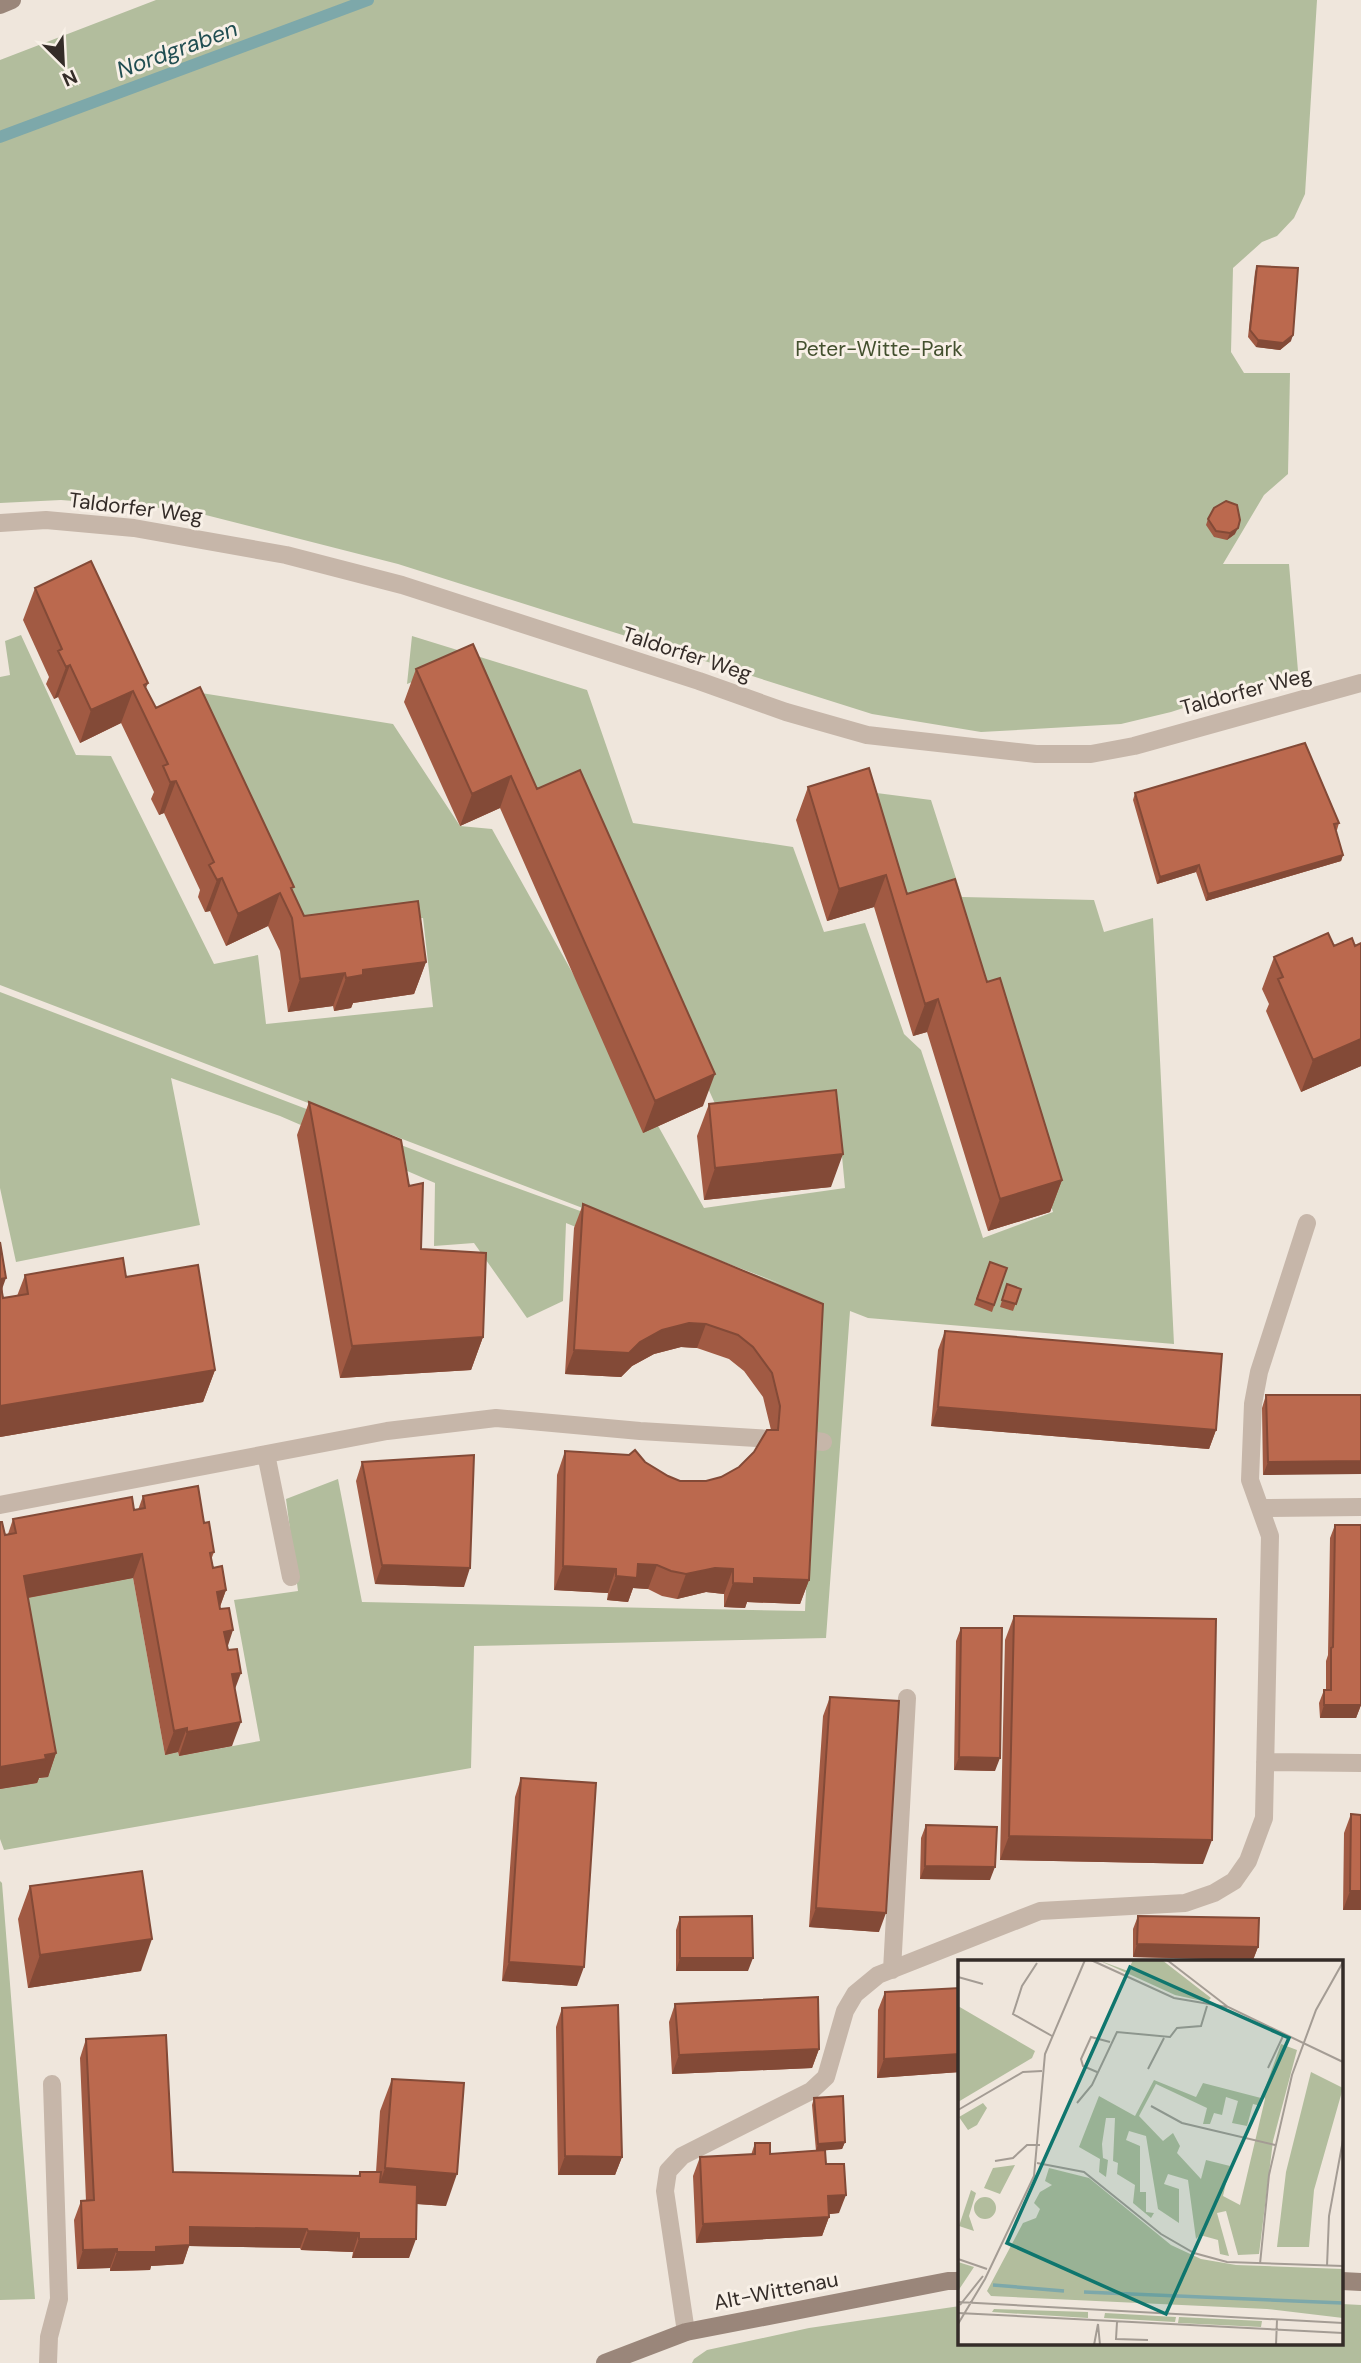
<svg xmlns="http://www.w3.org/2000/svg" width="1361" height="2363" font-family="'DM Sans',sans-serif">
<rect width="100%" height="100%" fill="#efe6dc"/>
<path fill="#b2bd9d" d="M156 0H1317L1305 194 1294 218 1277 236 1262 242 1233 268 1231 352 1244 373H1290L1288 474 1264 495 1223 564H1289L1298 671 1171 712 1121 724 981 732 872 714 398 564 186 510 61 500 0 503V60Z
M21 635 76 755 111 756 214 964 258 955 266 1024 433 1007 423 918 304 931 195 692 393 724 460 826 492 829 704 1208 845 1188 838 1114 722 1119 572 789 529 809 461 663 407 684 412 636 587 690 633 823 793 847 824 932 865 923 904 1034 921 1050 983 1238 1053 1212 992 1009 900 917 861 791 931 800 962 897 1094 900 1104 932 1153 918 1174 1344 868 1318 850 1311 826 1638 474 1646 471 1768 4 1850 0 1839V1789L37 1783 36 1779 47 1777 16 1600 133 1578 165 1755 178 1752 179 1756 260 1741 234 1600 298 1591 286 1499 338 1479 362 1602 805 1611 819 1326 566 1223 563 1301 527 1318 474 1243 434 1246 435 1183 280 1116 171 1078 200 1225 16 1262 0 1188V992L456 1166 784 1285 0 985V677L10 675 5 641Z
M0 1881 2 1883 35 2299 0 2300Z
M1342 2304 1361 2305V2363H692L694 2359 707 2350 809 2328 960 2306V2344H1342Z"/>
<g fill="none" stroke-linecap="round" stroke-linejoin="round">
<path stroke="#7da8aa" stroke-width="12" d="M0 137 368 0"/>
<path stroke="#c6b6a9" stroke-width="18" d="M809 1440 823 1442
M266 1454 291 1577
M0 1505 387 1431 496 1418 640 1431 771 1439
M1260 1508 1361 1507
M1265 1762 1361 1763
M892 1970 907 1698
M686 2332 665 2191 668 2171 682 2156 811 2091 826 2077 845 2011 855 1994 878 1975 1040 1911 1185 1903 1214 1893 1234 1881 1248 1861 1264 1818 1270 1536 1250 1480 1253 1404 1259 1372 1307 1223
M48 2363 49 2337 59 2299 52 2084"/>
<path stroke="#c6b6a9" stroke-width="18" d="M0 523 46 520 134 528 286 555 402 585 699 681 786 712 867 735 1036 754H1091L1134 746 1361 683"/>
<path stroke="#9a867a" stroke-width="18" d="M0 5 12 0
M1342 2281 1361 2282
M605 2363 686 2332 948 2281H960"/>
</g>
<path fill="#a15a43" d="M1257 266 1291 341 1280 350 1256 347 1248 337 1255 272Z
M1208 519 1235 534 1227 540 1214 537 1206 525Z
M35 588 148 683 146 688 156 708 292 891 304 916 426 962 414 994 353 1003 351 1008 334 1011 333 1006 288 1012 280 951 268 926 226 946 210 911 205 912 198 897 200 890 164 813 159 815 151 799 154 792 121 723 80 743 58 697 54 699 46 684 49 677 23 620Z
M416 669 537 789 703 1106 643 1133 500 808 460 826 404 702Z
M808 787 987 982 1062 1180 1050 1212 988 1231 927 1032 913 1036 874 907 827 921 796 820Z
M1135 793 1339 823 1337 830H1336L1343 855 1341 861 1206 901 1196 872 1157 884 1133 800Z
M1361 943V1066L1301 1092 1266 1011 1269 1004 1262 989 1274 957 1334 946H1355Z
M309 1102 421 1249 483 1337 471 1370 340 1378 297 1135Z
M709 1104 831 1187 704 1200 697 1136Z
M583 1204 823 1304 809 1580 800 1604 747 1602 745 1608 724 1607V1594L706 1592 677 1599 662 1596 648 1589 633 1588 628 1602 607 1600 608 1593 554 1590 557 1475 565 1451 645 1462 668 1476 680 1481H706L721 1477 739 1467 754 1452 771 1430 763 1397 744 1371 729 1359 697 1348 681 1347 654 1354 632 1366 621 1377 565 1374 574 1228Z
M0 1242 3 1298 17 1296 25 1275 126 1277 215 1370 203 1402 0 1437Z
M990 1262 1007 1268 992 1312 974 1305Z
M1007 1284 1021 1289 1013 1311 1000 1307Z
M945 1331 1216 1430 1209 1449 931 1426 938 1350Z
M1266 1395H1361L1263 1475 1262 1408Z
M362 1462 464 1587 375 1584 356 1481Z
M143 1496 204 1523 214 1552 211 1560 213 1568 226 1590 220 1607 235 1689 232 1746 179 1756 178 1752 165 1755 133 1578 28 1598 56 1753 48 1777 39 1778 37 1783 0 1789V1522L5 1535 8 1534 13 1519 134 1510H138Z
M1335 1525 1361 1705 1356 1718H1320L1319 1703 1324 1690H1326V1661L1328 1655 1330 1538Z
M1014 1616 1203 1864 1000 1860 1005 1640Z
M961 1628 995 1771 954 1770 956 1641Z
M830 1697 879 1932 809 1927 823 1716Z
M521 1778 577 1986 502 1981 515 1797Z
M1351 1814 1361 1815V1910H1343L1344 1833Z
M926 1825 990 1880 920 1879 921 1838Z
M30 1886 141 1971 28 1988 18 1919Z
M1138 1916 1258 1947 1253 1960 1133 1957V1929Z
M680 1917 748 1971H676V1930Z
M960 1988V2072L877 2078 878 2010 885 1992Z
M675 2004 819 2049 812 2068 672 2074 669 2022Z
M562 2008 622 2157 615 2175H558L556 2027Z
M86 2039 173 2172 358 2176 360 2172H376L380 2111 392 2079 446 2206 417 2204 409 2258H352L353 2252 301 2250 300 2248 189 2246 183 2264 151 2266 150 2270 110 2271V2268L77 2269 74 2220 81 2201H86L80 2058Z
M814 2098 845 2142 842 2149 816 2151 812 2105Z
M755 2143 770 2154 826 2164 839 2213 829 2214V2217L822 2236 696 2243 693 2176 700 2157 751 2155Z"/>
<path fill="#834a37" d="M1293 335 1291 341 1280 350 1256 347 1258 340Z
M1238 528 1235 534 1227 540 1230 533Z
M70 665 58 697 54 699 66 667Z
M133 691 121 723 80 743 91 710Z
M511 776 500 808 460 826 472 794Z
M176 781 164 813 159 815 170 782Z
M1343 855 1341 861 1206 901 1208 894Z
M1199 865 1196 872 1157 884 1160 877Z
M886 875 874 907 827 921 839 889Z
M222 878 210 911 205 912 217 880Z
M280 893 268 926 226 946 238 914Z
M426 962 414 994 353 1003 351 1008 334 1011 346 978 363 970Z
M345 973 333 1006 288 1012 300 979Z
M938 999 927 1032 913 1036 925 1004Z
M1361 1039V1066L1301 1092 1313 1060Z
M715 1074 703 1106 643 1133 655 1101Z
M843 1154 831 1187 704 1200 715 1168Z
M1062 1180 1050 1212 988 1231 1000 1199Z
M6 1278 0 1295V1279Z
M689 1323 706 1324 697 1348 681 1347 654 1354 632 1366 621 1377 565 1374 574 1350 640 1342 662 1330Z
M483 1337 471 1370 340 1378 352 1346Z
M215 1370 203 1402 0 1437V1406Z
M938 1407 1216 1430 1209 1449 931 1426Z
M1361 1461V1474L1263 1475 1268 1462Z
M142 1554 133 1578 16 1600 24 1576Z
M638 1564 657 1565 648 1589 633 1588 628 1602 607 1600 616 1576Z
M382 1565 470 1568 464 1587 375 1584Z
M563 1566 616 1569 608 1593 554 1590Z
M715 1568 733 1569 724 1594 706 1592 677 1599 686 1574Z
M754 1578 809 1580 800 1604 747 1602 745 1608 724 1607 733 1583Z
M226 1590 217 1614V1592Z
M233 1630 225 1655 224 1632Z
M241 1673 232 1697V1674Z
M1324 1705H1361L1356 1718H1320Z
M241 1722 232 1746 179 1756 187 1732Z
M187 1728 178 1752 165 1755 174 1731Z
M56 1753 48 1777 39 1778 37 1783 0 1789V1767Z
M959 1757 1000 1758 995 1771 954 1770Z
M1009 1836 1212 1840 1203 1864 1000 1860Z
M925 1866 995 1867 990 1880 920 1879Z
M1350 1891H1361V1910H1343Z
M816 1908 886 1913 879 1932 809 1927Z
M152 1939 141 1971 28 1988 40 1955Z
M1137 1944 1258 1947 1253 1960 1133 1957Z
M680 1958H753L748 1971H676Z
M509 1962 584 1967 577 1986 502 1981Z
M819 2049 812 2068 672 2074 679 2055Z
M960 2054V2072L877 2078 884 2059Z
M845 2142 842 2149 816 2151 818 2144Z
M565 2156 622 2157 615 2175H558Z
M385 2168 457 2174 446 2206 374 2201Z
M846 2195 839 2213 821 2215 828 2196Z
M829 2217 822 2236 696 2243 703 2224Z
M190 2227 307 2229 300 2248 189 2246 183 2264 151 2266 150 2270 110 2271 117 2252 156 2247Z
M308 2231 359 2233 353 2252 301 2250Z
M359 2239H416L409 2258H352Z
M117 2249 110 2268 77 2269 83 2250Z"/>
<path fill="#bb694e" stroke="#834a37" stroke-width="2" d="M1257 266 1298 268 1293 335 1283 343 1258 340 1250 330Z
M1226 501 1237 505 1240 520 1238 528 1230 533 1216 531 1208 519 1214 508Z
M91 561 148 683 144 685 156 708 200 687 294 887 291 888 304 916 418 901 426 962 363 970V975L346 978 345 973 300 979 292 918 280 893 238 914 222 878 217 880 209 865 214 862 176 781 170 782 163 766 168 764 133 691 91 710 70 665 66 667 58 651 62 649 35 588Z
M473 644 537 789 580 770 715 1074 655 1101 511 776 472 794 416 669Z
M1305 743 1339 823 1334 824 1343 855 1208 894 1199 865 1160 877 1135 793Z
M869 768 907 894 955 879 987 982 1000 978 1062 1180 1000 1199 938 999 925 1004 886 875 839 889 808 787Z
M1328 933 1334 946 1352 938 1355 946 1361 943V1039L1313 1060 1278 979 1283 977 1274 957Z
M836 1090 843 1154 715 1168 709 1104Z
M309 1102 401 1140 409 1186 423 1183 421 1249 486 1253 483 1337 352 1346Z
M583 1204 823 1304 809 1580 754 1578V1584L733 1583V1569L715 1568 686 1574 671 1571 657 1565 638 1564 637 1578 616 1576V1569L563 1566 565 1451 629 1455 635 1450 645 1462 668 1476 680 1481H706L721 1477 739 1467 754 1452 767 1430H778L780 1406 772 1373 753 1347 738 1335 706 1324 689 1323 662 1330 640 1342 629 1353 574 1350Z
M0 1242 6 1278 0 1279Z
M123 1258 126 1277 198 1265 215 1370 0 1406V1281L3 1298 28 1294 25 1275Z
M990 1262 1007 1268 994 1305 977 1299Z
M1007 1284 1021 1289 1016 1304 1002 1300Z
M945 1331 1222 1354 1216 1430 938 1407Z
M1266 1395H1361V1461L1268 1462Z
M474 1455 470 1568 382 1565 362 1462Z
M198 1486 204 1523 209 1522 214 1552 210 1553 213 1568 222 1566 226 1590 217 1592 220 1609 229 1608 233 1630 224 1632 228 1650 237 1649 241 1673 232 1674 241 1722 187 1732V1728L174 1731 142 1554 24 1576 56 1753 45 1755 46 1759 0 1767V1522H2L5 1535 16 1533 13 1519 132 1497 134 1510 145 1508 143 1496Z
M1335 1525H1361V1705H1324V1690H1331V1648L1333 1647Z
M1014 1616 1216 1619 1212 1840 1009 1836Z
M961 1628H1002L1000 1758 959 1757Z
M830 1697 899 1701 886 1913 816 1908Z
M521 1778 596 1783 584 1967 509 1962Z
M1351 1814 1361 1815V1891H1350Z
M926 1825 997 1827 995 1867 925 1866Z
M142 1871 152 1939 40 1955 30 1886Z
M752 1916 753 1958H680V1917Z
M1138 1916 1259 1918 1258 1947 1137 1944Z
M960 1988V2054L884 2059 885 1992Z
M818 1997 819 2049 679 2055 675 2004Z
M618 2005 622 2157 565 2156 562 2008Z
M166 2035 173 2172 360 2176V2172H381L380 2182 417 2185 416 2239H359V2233L308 2231 307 2229 190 2227V2245L156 2247V2252H117V2249L83 2250 81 2201 94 2200 86 2039Z
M392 2079 464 2083 457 2174 385 2168Z
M843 2096 845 2142 818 2144 814 2098Z
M755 2143H770V2154L825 2150 826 2164H844L846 2195 828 2196 829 2217 703 2224 700 2157 755 2154Z"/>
<g text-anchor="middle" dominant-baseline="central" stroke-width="6" stroke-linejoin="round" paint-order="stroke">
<g font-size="21" fill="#43502e" stroke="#f8f0e7">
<text x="879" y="349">Peter-Witte-Park</text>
</g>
<g font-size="21" fill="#342c28" stroke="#f8f0e7">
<text transform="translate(136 508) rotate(7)">Taldorfer Weg</text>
<text transform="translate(687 654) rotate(18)">Taldorfer Weg</text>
<text transform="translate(1246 691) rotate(-15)">Taldorfer Weg</text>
<text transform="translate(776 2291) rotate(-11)">Alt-Wittenau</text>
</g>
<g font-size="23" font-style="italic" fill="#214e52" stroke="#f8f0e7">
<text transform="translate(177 49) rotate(-20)">Nordgraben</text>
</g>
</g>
<g transform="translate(958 1960)">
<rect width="385" height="385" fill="#efe6dc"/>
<path d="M140 0 170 11 175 0H204L253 38 249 42 217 35ZM0 46 77 91 74 98 0 142ZM323 84 339 90 315 181 301 294 280 295 268 251 259 253 271 296 262 294 260 280 242 275 238 279 230 220 210 214 206 224 221 229V263L200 249 188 176 171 171 168 180 182 186V232H188V252L196 253 193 258 175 243 177 225 159 214 160 203 155 201 157 158H148L144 184 145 198 150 200 148 217 141 212 142 199 121 187 141 136 177 156 196 120 238 137 245 123 303 138V146L295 144 289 166 274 163 280 141 268 137 264 155 256 153 252 164H245L249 148 198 124 181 156 205 181 215 173 222 186 219 193 243 219 248 200 272 206 265 236 282 245 307 139 305 134ZM353 112 385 128 356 230 351 287H319L328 212ZM25 143 29 148 19 165 10 170 1 157ZM57 205 42 234 26 228 35 208ZM91 208 131 218 213 285 243 299 278 305 385 309V358L309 349 33 336 29 331 65 263 78 258 82 249 76 243 82 232 94 225 87 221ZM13 230 18 233 11 256 16 271 1 266ZM16 248a11 11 0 1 1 22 0a11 11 0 1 1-22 0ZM0 302 16 307 0 331ZM36 349 130 352V358L34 352ZM147 353 218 357 217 362 146 358ZM221 357 304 361 303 367 220 363Z" fill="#b2bd9d"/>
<path fill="none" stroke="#7da8aa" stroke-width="3.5" d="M35 325 106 331M126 332 385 343"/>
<path fill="none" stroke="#a49c94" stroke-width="2" d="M133 0 216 38 269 47M209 0 270 47 385 102M79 3 64 26 55 54 94 76M0 17 25 24M310 108 326 74M190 109 206 78M139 112 125 106 123 99 133 77 152 82M119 143 134 125 159 72 212 77 219 68 243 66 249 46M193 146 224 163 317 185M0 150 65 112 84 111M37 201 55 198 69 185H82M79 203 126 212 203 274 236 293 269 302 385 306M0 299 29 309M302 304 311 215 334 115 358 50 385 2M369 306 371 256 385 180M0 342 385 363M2 345 25 316M0 353 385 373M159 362 158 379 190 380M0 364 27 319 76 216 87 94 127 0M136 385 140 364 142 385M318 385 319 360"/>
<path fill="#0f766e" fill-opacity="0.15" stroke="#0f766e" stroke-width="3.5" d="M172 7 331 78 208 354 49 283Z"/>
<rect width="385" height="385" fill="none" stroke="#342c28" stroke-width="3.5"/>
</g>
<g transform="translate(63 63) rotate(156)" stroke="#f8f0e7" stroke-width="5" paint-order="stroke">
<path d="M0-5L12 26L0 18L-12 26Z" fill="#342c28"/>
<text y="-10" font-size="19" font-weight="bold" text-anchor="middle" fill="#342c28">N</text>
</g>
</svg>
